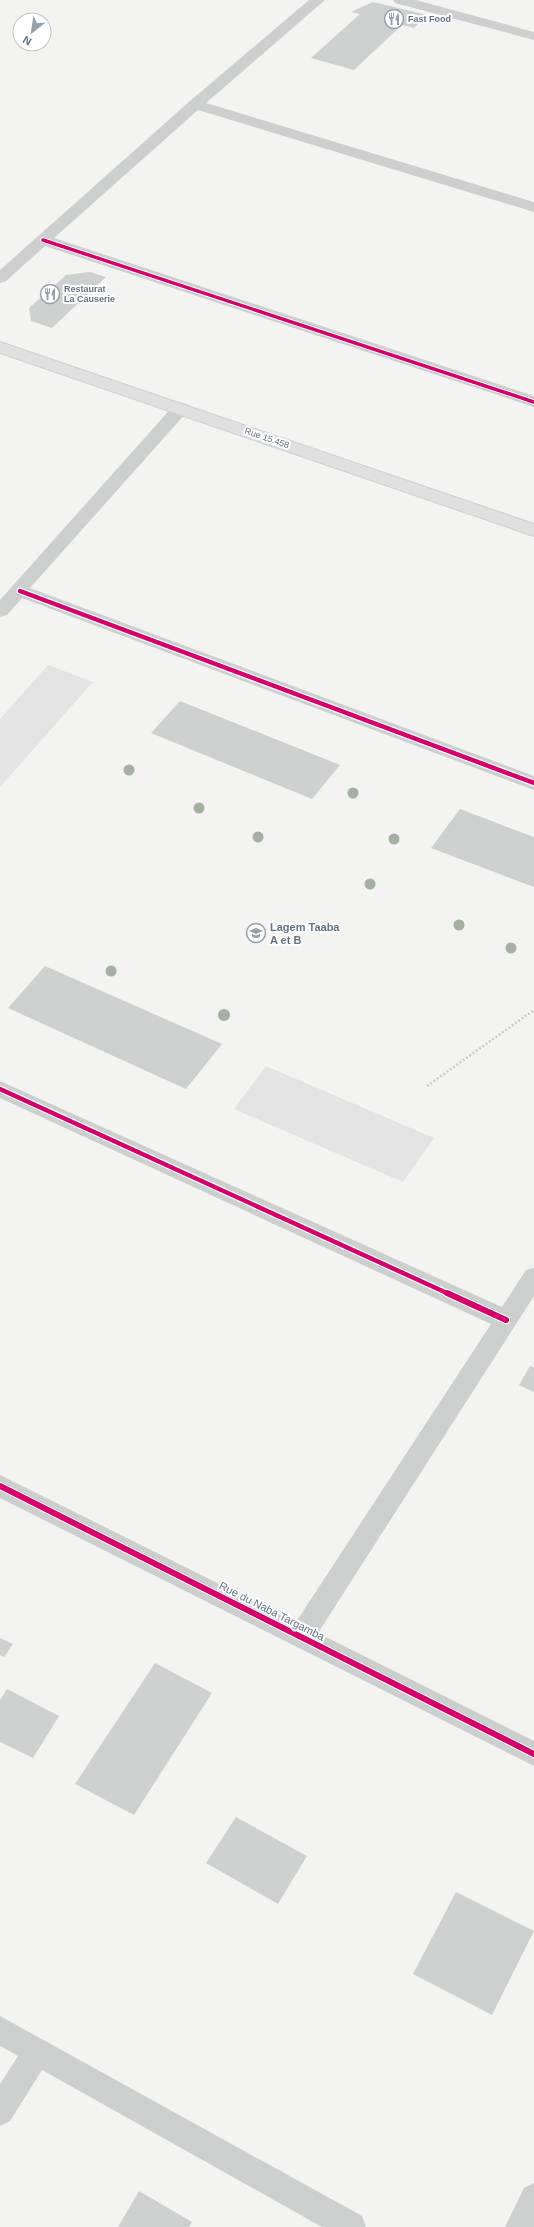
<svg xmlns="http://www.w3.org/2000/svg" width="534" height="2227" font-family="Helvetica,sans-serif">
<rect width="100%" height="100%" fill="#f3f3f1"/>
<path fill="#e2e3e2" d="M48 665 93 682 0 787V719Z
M266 1066 434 1138 403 1182 234 1109Z"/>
<path fill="#cecfcf" d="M373 2 427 15 414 28 398 24 402 25 354 70 311 58 360 14 351 12Z
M90 272 106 277 52 328 31 321 29 308 66 275Z
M180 701 340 765 312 799 151 733Z
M460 809 534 837V887L431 848Z
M45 966 222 1044 186 1089 8 1008Z
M530 1366 534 1367V1392L519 1385Z
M0 1638 13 1644 4 1657 0 1655Z
M155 1663 212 1693 134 1815 75 1784Z
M7 1689 59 1716 33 1758 0 1742V1700Z
M236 1817 307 1856 278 1904 206 1863Z
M456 1892 534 1931 492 2015 413 1974Z
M139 2191 192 2222 189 2227H118Z"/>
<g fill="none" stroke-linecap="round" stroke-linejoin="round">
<defs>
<path id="major" d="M0 342 534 524V536L0 353Z"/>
</defs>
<use href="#major" stroke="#ced0d0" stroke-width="2"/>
<path stroke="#cacbcb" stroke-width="2.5" stroke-dasharray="2 2" stroke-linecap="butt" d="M427 1086 534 1010"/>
<path fill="#cdcece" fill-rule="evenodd" d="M309 0H325L206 103 534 202V212L198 110 54 238 534 396V407L45 246 6 281 0 283V270L190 101Z
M393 0H416L534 32V40L395 3Z
M181 403 187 404 190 408 187 412 30 588 534 776V790L22 598 7 615 0 617V600L175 404Z
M0 1081 502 1307 526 1270 534 1268V1296L318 1633 534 1741V1766L0 1498V1475L296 1622 491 1324 0 1098Z
M0 2016 362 2216 366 2227H322L42 2070 10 2121 0 2126V2084L18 2056 0 2046Z
M534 2183V2227H505L524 2188Z"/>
<use href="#major" fill="#e0e0e1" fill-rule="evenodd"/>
<defs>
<path id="cycleway-far2" d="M43 240 534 402"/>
<path id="cycleway-far1" d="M20 591 534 783
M0 1089 449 1294"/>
<path id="cycleway" d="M447 1293 506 1320
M0 1486 534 1754"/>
</defs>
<use href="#cycleway-far2" stroke="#fff" stroke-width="5.5"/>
<use href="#cycleway-far1" stroke="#fff" stroke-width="7"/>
<use href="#cycleway" stroke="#fff" stroke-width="8"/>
<use href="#cycleway-far2" stroke="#d6006c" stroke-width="3.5"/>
<use href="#cycleway-far1" stroke="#d6006c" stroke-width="4.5"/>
<use href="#cycleway" stroke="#d6006c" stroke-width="6"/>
</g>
<g fill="#a5b0a2">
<circle cx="129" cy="770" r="5.5"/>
<circle cx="353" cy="793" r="5.5"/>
<circle cx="199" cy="808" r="5.5"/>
<circle cx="258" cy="837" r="5.5"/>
<circle cx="394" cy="839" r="5.5"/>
<circle cx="370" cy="884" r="5.5"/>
<circle cx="459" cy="925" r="5.5"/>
<circle cx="511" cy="948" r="5.5"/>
<circle cx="111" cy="971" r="5.5"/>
<circle cx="224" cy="1015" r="6"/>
</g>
<defs>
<symbol id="restaurant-ring" viewBox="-11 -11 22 22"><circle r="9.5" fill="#fff" stroke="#95a0aa" stroke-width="1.5"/><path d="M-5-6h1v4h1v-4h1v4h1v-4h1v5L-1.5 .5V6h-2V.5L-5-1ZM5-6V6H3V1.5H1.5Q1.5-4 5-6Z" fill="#95a0aa"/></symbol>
<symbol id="school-ring" viewBox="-11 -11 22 22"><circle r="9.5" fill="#fff" stroke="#95a0aa" stroke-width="1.5"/><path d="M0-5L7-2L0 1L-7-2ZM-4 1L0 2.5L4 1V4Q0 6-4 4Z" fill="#95a0aa"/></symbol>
</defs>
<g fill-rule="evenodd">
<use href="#restaurant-ring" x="383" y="8" width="22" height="22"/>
<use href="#restaurant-ring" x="39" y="283" width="22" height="22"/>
<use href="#school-ring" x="245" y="922" width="22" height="22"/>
</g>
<g text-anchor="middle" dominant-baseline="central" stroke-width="4" stroke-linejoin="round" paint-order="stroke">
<g font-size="9" font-weight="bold" fill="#627483" stroke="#fff" text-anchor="start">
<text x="408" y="19">Fast Food</text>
<text x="64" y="289">Restaurat<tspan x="64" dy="10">La Causerie</tspan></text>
</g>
<g font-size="9" fill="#627483" stroke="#fff">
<text transform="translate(267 438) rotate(19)">Rue 15.458</text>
</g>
<g font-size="11" font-weight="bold" fill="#627483" stroke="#fff" text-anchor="start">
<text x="270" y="927">Lagem Taaba<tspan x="270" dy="13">A et B</tspan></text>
</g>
<g font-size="11" fill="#627483" stroke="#fff">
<text transform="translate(272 1611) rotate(27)">Rue du Naba Targamba</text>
</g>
</g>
<g transform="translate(32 32) rotate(210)"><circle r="19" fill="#ffffff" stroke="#c0c7cd"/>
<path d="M0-3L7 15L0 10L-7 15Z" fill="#95a0aa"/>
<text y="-6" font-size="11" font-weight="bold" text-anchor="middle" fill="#627483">N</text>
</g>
</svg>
